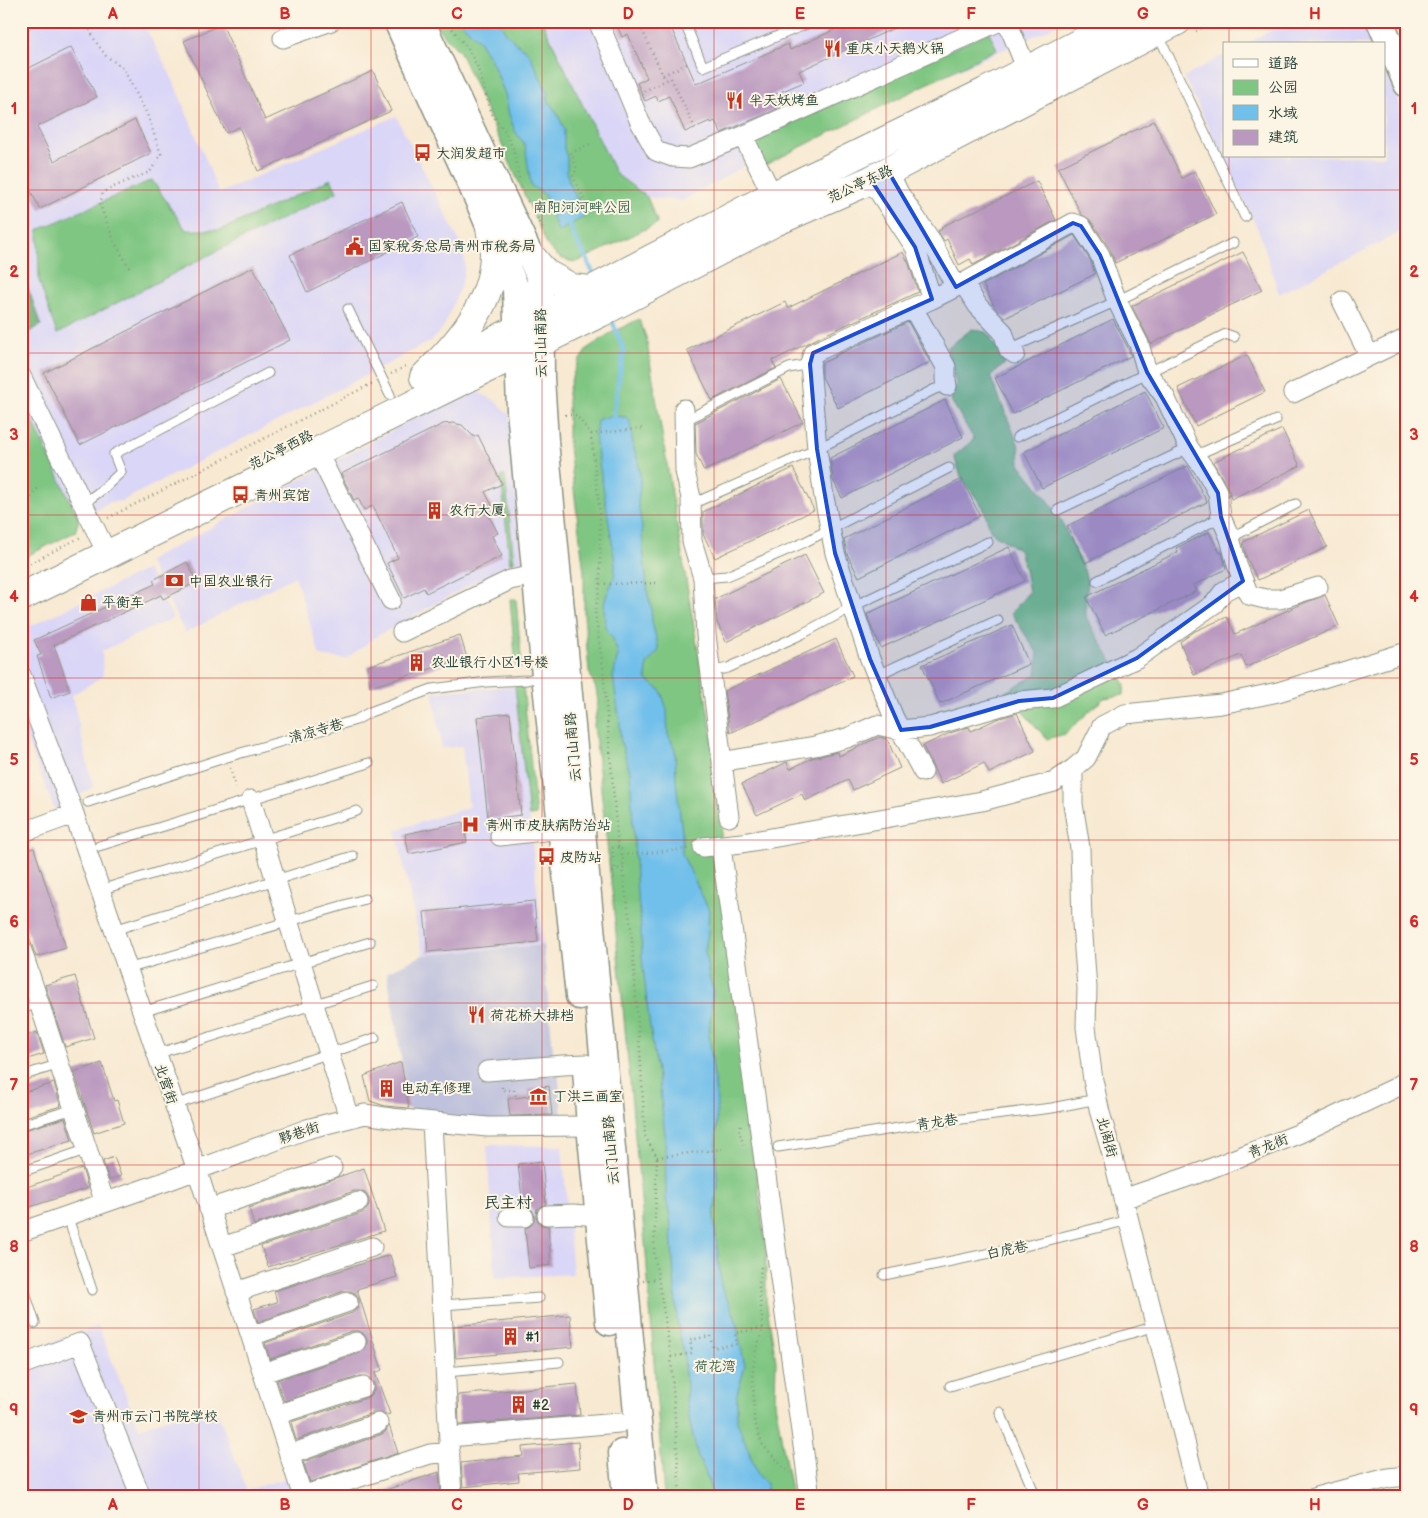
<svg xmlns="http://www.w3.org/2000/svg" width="1428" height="1518" font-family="'Balsamiq Sans','LXGW WenKai TC',sans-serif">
<rect width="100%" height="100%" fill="#fcf5e5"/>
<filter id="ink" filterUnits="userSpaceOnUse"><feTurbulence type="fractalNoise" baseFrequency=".02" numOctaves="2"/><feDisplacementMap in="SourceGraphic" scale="10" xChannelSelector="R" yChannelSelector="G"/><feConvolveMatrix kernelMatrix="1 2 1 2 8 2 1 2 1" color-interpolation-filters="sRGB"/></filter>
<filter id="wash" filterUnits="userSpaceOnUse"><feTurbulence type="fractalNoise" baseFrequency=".0096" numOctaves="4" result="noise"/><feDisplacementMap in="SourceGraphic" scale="20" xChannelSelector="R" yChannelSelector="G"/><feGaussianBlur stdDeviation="1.12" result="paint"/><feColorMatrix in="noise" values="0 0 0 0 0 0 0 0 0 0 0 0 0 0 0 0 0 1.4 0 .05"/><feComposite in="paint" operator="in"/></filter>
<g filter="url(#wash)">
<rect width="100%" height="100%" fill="#f8e9d2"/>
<path fill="#dad6f7" d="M21 21H142L171 76 202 150 219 193 396 116 463 248 465 263 464 274 460 288 443 328 431 341 386 365 122 501 110 502 79 520 21 396Z
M542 21H1064L1041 33 753 161 682 201 647 197 616 174Z
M1288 21H1363L1373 44H1246Z
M1224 55V156H1384V68L1396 94 1407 129V229L1279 294 1260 234 1184 77Z
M475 391 496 401 510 416 522 561 510 563 377 636 346 659 320 656 295 576 185 633 148 561 446 402 466 393Z
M147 569 173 618 102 651 103 676 72 695 93 787 55 810 21 726V631Z
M515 686 543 945 423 955 396 830 469 807 462 746 442 748 433 692Z
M487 1145 562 1146 573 1274 495 1278Z
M98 1326 139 1428 214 1403 247 1490 293 1476 299 1497H21V1353Z"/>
<path fill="#c0c2dd" d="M543 945 553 1051 558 1065 562 1119 512 1124 410 1112 387 972 423 955Z"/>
<path fill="#7fc682" stroke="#4f825b" d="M433 21H542L616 174 647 197 658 223 577 262C563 261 555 256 547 245L460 52 438 29Z
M989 32 997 49 759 168 749 143Z
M331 179 337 192 221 249 57 334 39 281 38 230 152 180 186 230H221Z
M639 319 646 337 716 760 712 781 722 832 719 845 766 1253V1300L776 1361 775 1402 792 1497H664L646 1254 612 891 594 725 598 702 596 689 589 672 584 615V573L568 439V392L573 374 579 361 588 348 609 334Z
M972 329 988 333 1005 364 990 376 1019 446 1020 465 1048 500 1062 522 1084 570 1088 584 1086 597V617L1125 684 1124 695 1104 698 1065 734 1047 739 1005 692 1036 675 1038 654 1011 613 1029 592 1025 570 1019 550 991 532 983 507 962 479 954 456 974 439 951 400 956 383 947 348Z
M21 396 79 520 75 532 21 559Z
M501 476H505L514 562 510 563Z
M510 599H516L522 667H516Z
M523 685 536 815 529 816 515 686Z"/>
<path fill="#67ab70" stroke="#437452" d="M21 217 24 222 25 279 41 325 21 337Z"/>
<path fill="#71bfeb" stroke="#487e90" d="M460 21H498L507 34 518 45 527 51 531 57 548 94V100L558 115 564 129V148L567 158V170L569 182 585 216 558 232 544 194 531 186 525 145 515 131 509 115 505 94 492 62 480 42Z
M609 416 626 417 630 422 633 446 637 457 640 473V486L638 502 642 528 643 547 648 596 651 605 652 621 659 650 647 664 646 679 661 691 667 710 668 734 675 749 676 780 682 832V854L709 910 708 933 705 951 709 976 713 989 709 1035 717 1101 716 1162 718 1187 714 1217 721 1286 735 1317 745 1366 737 1394V1421L758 1475 767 1484 766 1497H713L705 1471 698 1457 691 1428 686 1400 687 1385 684 1370 685 1362 677 1321 670 1217 666 1199 665 1135 660 1090 649 1021 642 958 640 913 637 895 630 772 620 738V723L613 677 618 654 613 639 605 627 604 604 607 594 614 578 615 566 613 548 595 438 597 420Z"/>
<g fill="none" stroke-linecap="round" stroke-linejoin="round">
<path stroke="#71bfeb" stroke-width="4.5" d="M568 219 576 241 586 257 595 278
M611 318 624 351 619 377 614 412 615 421"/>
</g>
<g id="blocks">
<path fill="#ba98bf" d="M615 21H668L696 84 788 44 790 50 854 21H910L799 71 804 82 771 96 777 109 721 133 715 121 711 123 710 121 685 132 669 96 658 101 656 96 645 101 637 83 647 78 628 34 622 37Z
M222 24 265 120 373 71 391 111 258 171 239 127 226 133 184 41Z
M71 47 97 97 37 127 54 161 135 120 151 153 40 209 21 172V72Z
M1154 121 1182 178 1195 171 1216 214 1115 263 1110 249 1090 220 1081 214 1058 168Z
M1037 181 1056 220 973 265 970 259 959 265 947 239 944 241 938 231 942 229 941 227Z
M402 202 418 237 307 292 290 255Z
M1074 235 1090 260 1095 274 1005 318 994 306 983 285Z
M903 252 909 264 918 292 824 335 772 361 776 368 712 400 687 350 785 302 788 308Z
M1243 252 1262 290 1151 344 1132 306Z
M253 267 290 340 80 445 44 373Z
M1113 319 1128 348 1131 356 1013 414 995 378Z
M908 322 930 362 838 408 822 377V363L835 357V356Z
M1247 355 1265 392 1196 426 1178 388Z
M781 379 803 422 704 471 696 454 695 423Z
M1145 391 1164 428 1042 488 1024 452Z
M945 400 963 437 842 498 833 480 830 458Z
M453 423 462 425 474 437 478 435 502 484 485 492 495 511 488 514 498 533 492 536 502 556 426 593 424 588 404 598 387 563 398 558 373 506 364 510 358 498 354 500 341 474 443 424Z
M1282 429 1300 466 1231 499 1228 488 1213 462Z
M1188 466 1207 502 1085 563 1067 526Z
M793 468 814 510 715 558 703 534V512Z
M962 479 980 516 859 577 847 554 844 539Z
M1309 510 1327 547 1258 580 1247 559 1243 542Z
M1209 532 1220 553 1222 552 1226 569 1194 585 1197 591 1105 635 1086 597 1178 552 1176 548Z
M1009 547 1025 581 881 648 872 629 867 614Z
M805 555 824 593 726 642 717 622 715 599Z
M187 562 197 582 163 599 161 595 54 645 70 691 51 698 37 656 41 655 34 640 155 584 153 580Z
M1325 595 1339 626 1246 667 1241 655 1194 675 1180 642 1195 631 1227 617 1235 634 1304 603Z
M1012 625 1029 664 940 704 922 665Z
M460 635 467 658 370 687 368 666Z
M836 639 853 676 730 733 724 691Z
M510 713 521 815 488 819 477 717Z
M1017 713 1035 751 989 773 984 763 941 784 923 746 950 733 969 727 971 731 997 719Z
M879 737 887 739 900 768 853 790 848 780 805 801 802 794 757 815 742 784 787 762 790 769 812 758 837 752 839 756Z
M463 822 467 842 409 854 405 834Z
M34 848 66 948 36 957 21 914V852Z
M534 901 538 942 428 952 424 912Z
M75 976 94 1038 65 1047 45 985Z
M37 1032 44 1054 21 1061V1037Z
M401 1062 409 1108 385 1106 370 1101 364 1076Z
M102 1063 114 1101 117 1100 124 1123 94 1133 74 1072Z
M54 1083 61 1106 21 1118V1093Z
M549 1086 552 1115 510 1116 508 1099 529 1096V1089Z
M65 1118 72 1140 21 1156V1131Z
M114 1157 121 1176 109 1180 103 1161Z
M542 1161 546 1204 541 1206 537 1209 536 1216 538 1221 541 1225 548 1226 551 1265 529 1268 525 1228 530 1226 533 1223 535 1217 533 1211 530 1208 523 1206 518 1164Z
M82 1168 88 1188 21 1210V1189Z
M364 1168 384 1231 268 1267 261 1246 362 1213 367 1209 369 1204V1199L365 1193 360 1191H354L254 1225 249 1208Z
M390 1255 397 1277 357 1289 382 1370 375 1373 390 1414 386 1415 380 1412H374L296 1440 291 1422 366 1398 372 1394 374 1390V1384L370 1378 365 1376H360L284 1401 277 1380 360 1353 365 1349 367 1344V1339L363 1333 358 1331H352L270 1359 265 1343 352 1313 357 1309 359 1304V1299L355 1293 350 1291H344L258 1322 254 1309 277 1302 274 1291Z
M570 1315 573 1347 456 1358 454 1326Z
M577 1384 580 1415 459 1425 458 1395Z
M389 1425 398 1453 310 1482 303 1462 382 1434 386 1431Z
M578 1442 580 1468 518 1473 519 1481 463 1487 461 1463 523 1456 522 1447Z
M439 1472 441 1497H372L371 1495Z"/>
</g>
</g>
<g filter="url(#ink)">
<use href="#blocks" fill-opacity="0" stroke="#8c9383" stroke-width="1"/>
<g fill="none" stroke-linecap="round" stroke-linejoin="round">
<defs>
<path id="lane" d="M684 21 703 67 814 21
M963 21 969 34
M1158 34 1245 217
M348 309 390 395
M1009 349 1117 301 1233 243
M684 421 789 368 810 364
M1017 437 1226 334 1234 337
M1194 456 1276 420
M83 504 103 489 121 472 114 454 268 373
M692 504 817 449 935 389 947 386
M1058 510 1189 448
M1230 538 1296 504
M703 578 727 576 803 543 949 468
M1097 581 1221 517
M710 672 728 668 800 635 852 607 988 542
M877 675 998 620
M88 802 227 757 356 720 370 712 432 689 486 682 527 680 542 676
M99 846 369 763
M100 890 357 811
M114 930 353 856
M127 969 365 899
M21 1009 39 1003
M142 1012 370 942
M156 1054 373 986
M21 1076 60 1064
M174 1105 375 1038
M21 1125 74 1109
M778 1147 937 1122 1052 1108 1097 1099
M21 1172 88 1149
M67 1215 92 1290
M884 1275 1025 1246 1129 1220
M21 1281 35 1323
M442 1305 539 1298
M446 1372 559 1362
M950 1386 1156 1326
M1000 1412 1036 1497"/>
<path id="street" d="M598 21 640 122 656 151 673 157 689 158 743 136 1000 21
M1007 21 1027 70
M283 38 331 21
M743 136 773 196
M871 180 915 247 932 299 956 287 930 239 899 193 888 171
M963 283 978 306 1003 332 1009 350 1015 354
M956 287 1073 223 1081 226 1100 255 1117 301 1139 344 1147 372 1165 397 1189 448 1206 471 1218 493 1221 517 1230 538 1237 565 1249 595 1265 599H1280L1318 587
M1342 301 1369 355
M913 308 946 367V379L947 386
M21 376 101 541
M1293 393 1407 338
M684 409 685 471 691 498 692 541 703 578 706 635 729 817
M317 451 391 600
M402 632 510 580 535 575
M21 675 73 811 197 1170 303 1497
M722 765 732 760 815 746 847 738 877 725 901 730 930 727 1019 701 1053 698 1137 658 1214 604 1224 591 1243 581
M1073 769V804L1080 848 1082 923 1087 988 1086 1027 1093 1080 1100 1113 1112 1154 1199 1497
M923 772 894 718 870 659 835 553 824 497 817 449 810 364 813 353 932 299
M251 800 349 1118
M21 833 68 816 73 811
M500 836 561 829
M719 845 722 854 810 1497
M703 847 742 843 982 801 1054 782 1073 769 1086 758 1102 726 1125 714 1221 704 1278 692 1407 652
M21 948 102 1194 103 1203
M487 1071 563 1065 586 1064
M432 1122 452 1497
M1123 1199 1199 1173 1298 1134 1395 1088 1407 1080
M209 1209 332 1168
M547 1215 573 1214 598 1216
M509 1217H524
M21 1232 167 1181 307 1129 365 1114 391 1118 488 1127 590 1126
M222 1247 358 1202
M236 1292 372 1247
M251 1336 348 1302
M21 1365 80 1343 141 1497
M263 1373 356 1342
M276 1415 363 1387
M449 1437 619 1423
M289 1455 378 1423
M299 1497 430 1454 450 1452
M1316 1497 1388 1478 1407 1476"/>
<path id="secondary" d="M397 21 479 202 516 289 520 410 545 675 579 996
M421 21 540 277 541 378 545 441 645 1497
M1380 21 1407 84
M586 1069 590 1126 609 1322
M622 1453 626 1497"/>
<path id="primary" d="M530 255 545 273 572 288 590 290
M450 364 764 200 985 92 1122 21
M424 377C458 344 494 303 494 253 494 245 491 235 490 227
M21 597 600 313 775 222 871 180 1177 21"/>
</defs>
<use href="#lane" stroke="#8c9383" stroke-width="11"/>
<use href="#street" stroke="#8c9383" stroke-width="21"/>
<use href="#secondary" stroke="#8c9383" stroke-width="29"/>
<use href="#primary" stroke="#8c9383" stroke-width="30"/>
<path stroke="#8c9383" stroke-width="2.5" stroke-dasharray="1 4" stroke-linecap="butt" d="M85 21 96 42 106 56 123 68 147 114 161 154 150 172 129 180 103 192 100 205 114 241 130 269
M446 21 468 49 477 66 490 108 493 116 505 132 513 148 519 179
M638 21 665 80
M1196 31 1215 21
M663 75 687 64
M644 91 671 78 695 128
M527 201 538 204 541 214 555 207 570 212 583 198
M588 208 573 176 577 169 571 153 590 144
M537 218 542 227V231
M391 374 406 366
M565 415H576L591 434 600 515V584L595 613 603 668 618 847H621L624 868 622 869 631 928 641 1066 645 1136 657 1157 654 1252 671 1357 680 1497
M591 434 645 428
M21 509 38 488
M108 518 373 383
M21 568 81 537
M600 584 659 583
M230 768 237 791
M618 847 612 848 615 869H621
M622 855 688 849
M502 1087V1090H514L516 1098
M741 1125 739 1131 744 1146
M657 1157 722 1149
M761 1267 759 1286 763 1328 756 1350 753 1369 754 1420 762 1444 784 1468 790 1473
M643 1281 658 1279
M671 1357 692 1353 690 1340 710 1336 713 1348 737 1344 735 1333 763 1328"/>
<use href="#lane" stroke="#fff" stroke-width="9"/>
<use href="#street" stroke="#fff" stroke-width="19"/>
<use href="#secondary" stroke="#fff" stroke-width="26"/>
<use href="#primary" stroke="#fff" stroke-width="28"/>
</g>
</g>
<path fill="#1d4ed8" fill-opacity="0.2" stroke="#1d4ed8" stroke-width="4" stroke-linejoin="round" d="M888 171 956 287 1073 223 1081 226 1100 255 1147 372 1218 493 1221 517 1243 581 1137 658 1053 698 1019 701 930 727 901 730 870 659 835 553 817 449 810 364 813 353 932 299 915 247 871 180Z"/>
<path fill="none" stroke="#d62828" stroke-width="1" stroke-opacity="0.55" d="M199 21V1497M371 21V1497M542 21V1497M714 21V1497M886 21V1497M1057 21V1497M1229 21V44M1229 156V1497M21 190H1407M21 353H1407M21 515H1407M21 678H1407M21 840H1407M21 1003H1407M21 1165H1407M21 1328H1407"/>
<defs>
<symbol id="restaurant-bare" viewBox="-9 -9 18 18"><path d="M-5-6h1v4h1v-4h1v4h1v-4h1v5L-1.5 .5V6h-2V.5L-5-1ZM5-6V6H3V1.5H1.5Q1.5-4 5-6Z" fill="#c8321e" stroke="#fcf5e5" stroke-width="2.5" paint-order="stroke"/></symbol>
<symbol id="bus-bare" viewBox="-9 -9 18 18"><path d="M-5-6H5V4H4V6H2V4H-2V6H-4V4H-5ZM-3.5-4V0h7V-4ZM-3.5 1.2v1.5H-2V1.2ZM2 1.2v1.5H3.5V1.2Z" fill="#c8321e" stroke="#fcf5e5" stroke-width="2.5" paint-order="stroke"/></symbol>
<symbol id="civic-bare" viewBox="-9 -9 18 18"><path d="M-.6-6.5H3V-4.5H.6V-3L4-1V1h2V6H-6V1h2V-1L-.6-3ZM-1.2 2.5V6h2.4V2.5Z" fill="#c8321e" stroke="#fcf5e5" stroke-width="2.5" paint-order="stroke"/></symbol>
<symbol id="building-bare" viewBox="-9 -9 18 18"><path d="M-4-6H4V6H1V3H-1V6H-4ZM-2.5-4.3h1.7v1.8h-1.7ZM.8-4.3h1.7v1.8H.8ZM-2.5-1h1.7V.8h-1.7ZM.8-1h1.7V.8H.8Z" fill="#c8321e" stroke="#fcf5e5" stroke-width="2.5" paint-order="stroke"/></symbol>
<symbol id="bank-bare" viewBox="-9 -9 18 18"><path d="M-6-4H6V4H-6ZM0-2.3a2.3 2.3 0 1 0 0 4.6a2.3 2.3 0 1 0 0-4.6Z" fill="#c8321e" stroke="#fcf5e5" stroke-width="2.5" paint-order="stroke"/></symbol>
<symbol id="shop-bare" viewBox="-9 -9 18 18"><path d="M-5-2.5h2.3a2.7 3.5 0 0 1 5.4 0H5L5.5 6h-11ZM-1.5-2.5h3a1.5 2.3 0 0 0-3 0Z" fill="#c8321e" stroke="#fcf5e5" stroke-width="2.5" paint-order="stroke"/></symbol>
<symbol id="hospital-bare" viewBox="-9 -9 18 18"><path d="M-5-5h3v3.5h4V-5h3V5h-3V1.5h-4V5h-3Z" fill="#c8321e" stroke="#fcf5e5" stroke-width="2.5" paint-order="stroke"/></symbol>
<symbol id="museum-bare" viewBox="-9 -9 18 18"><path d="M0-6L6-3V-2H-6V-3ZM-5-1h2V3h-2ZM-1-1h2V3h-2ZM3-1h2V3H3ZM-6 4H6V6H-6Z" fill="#c8321e" stroke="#fcf5e5" stroke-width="2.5" paint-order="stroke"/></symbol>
<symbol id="school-bare" viewBox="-9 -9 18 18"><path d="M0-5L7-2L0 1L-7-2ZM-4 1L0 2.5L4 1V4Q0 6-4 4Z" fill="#c8321e" stroke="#fcf5e5" stroke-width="2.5" paint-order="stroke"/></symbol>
</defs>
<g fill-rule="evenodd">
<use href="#restaurant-bare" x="820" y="36" width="25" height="25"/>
<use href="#restaurant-bare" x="722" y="88" width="25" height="25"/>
<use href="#bus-bare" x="410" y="140" width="25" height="25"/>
<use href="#civic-bare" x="342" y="234" width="25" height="25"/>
<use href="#bus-bare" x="228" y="482" width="25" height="25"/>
<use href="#building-bare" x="422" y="498" width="25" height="25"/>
<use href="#bank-bare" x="162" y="568" width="25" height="25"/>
<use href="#shop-bare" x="76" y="590" width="25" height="25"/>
<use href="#building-bare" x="404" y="650" width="25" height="25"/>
<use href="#hospital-bare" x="458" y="812" width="25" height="25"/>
<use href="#bus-bare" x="534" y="844" width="25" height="25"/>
<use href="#restaurant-bare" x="464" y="1002" width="25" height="25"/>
<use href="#building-bare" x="374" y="1076" width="25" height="25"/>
<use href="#museum-bare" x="526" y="1084" width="25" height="25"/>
<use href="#building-bare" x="498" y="1324" width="25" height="25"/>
<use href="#building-bare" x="506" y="1392" width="25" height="25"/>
<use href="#school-bare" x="66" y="1404" width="25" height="25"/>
</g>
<g text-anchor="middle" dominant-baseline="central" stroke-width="4" stroke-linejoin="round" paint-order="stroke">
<g font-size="14" fill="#1f3d34" stroke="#fcf5e5" text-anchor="start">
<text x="846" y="48">重庆小天鹅火锅</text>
<text x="749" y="100">半天妖烤鱼</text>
<text x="436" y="153">大润发超市</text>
<text x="368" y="246">国家税务总局青州市税务局</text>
<text x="254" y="495">青州宾馆</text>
<text x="449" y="510">农行大厦</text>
<text x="189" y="581">中国农业银行</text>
<text x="102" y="602">平衡车</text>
<text x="431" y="662">农业银行小区1号楼</text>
<text x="485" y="825">青州市皮肤病防治站</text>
<text x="560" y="857">皮防站</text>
<text x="490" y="1015">荷花桥大排档</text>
<text x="401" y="1088">电动车修理</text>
<text x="553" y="1096">丁洪三画室</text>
<text x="525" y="1337">#1</text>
<text x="532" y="1405">#2</text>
<text x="92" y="1416">青州市云门书院学校</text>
</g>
<g font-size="14" fill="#1f3d34" stroke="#fcf5e5">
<text transform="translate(860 184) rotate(-25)">范公亭东路</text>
<text transform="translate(541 343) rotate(-91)">云门山南路</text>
<text transform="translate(281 450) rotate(-27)">范公亭西路</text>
<text transform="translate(316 731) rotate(-16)">清凉寺巷</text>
<text transform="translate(573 747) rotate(-95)">云门山南路</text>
<text transform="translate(166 1084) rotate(71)">北营街</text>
<text transform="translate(937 1122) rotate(-8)">青龙巷</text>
<text transform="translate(299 1133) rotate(-18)">夥巷街</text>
<text transform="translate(1107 1137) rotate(74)">北阁街</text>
<text transform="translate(1268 1146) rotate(-22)">青龙街</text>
<text transform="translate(611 1150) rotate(-95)">云门山南路</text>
<text transform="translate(1007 1250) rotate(-12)">白虎巷</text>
</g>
<g font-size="14" fill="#375f48" stroke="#fcf5e5">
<text x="582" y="207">南阳河河畔公园</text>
<text x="715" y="1366">荷花湾</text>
</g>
<g font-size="16" fill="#1f3d34" stroke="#fcf5e5">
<text x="508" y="1203">民主村</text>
</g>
</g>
<rect width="1428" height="1518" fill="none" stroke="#fcf5e5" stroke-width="55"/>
<rect x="1223" y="42" width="162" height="115" fill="#fcf5e5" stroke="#a4ab9e"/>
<rect x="1233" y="59" width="25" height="8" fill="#ffffff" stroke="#a4ab9e"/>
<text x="1268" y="68" font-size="15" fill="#1f3d34">道路</text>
<rect x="1233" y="80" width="25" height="15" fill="#7fc682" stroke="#a4ab9e"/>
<text x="1268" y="92" font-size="15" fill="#1f3d34">公园</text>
<rect x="1233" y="105" width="25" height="15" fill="#71bfeb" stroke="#a4ab9e"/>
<text x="1268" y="118" font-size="15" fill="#1f3d34">水域</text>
<rect x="1233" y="130" width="25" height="15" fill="#ba98bf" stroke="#a4ab9e"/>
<text x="1268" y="142" font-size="15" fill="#1f3d34">建筑</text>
<rect x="28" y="28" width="1372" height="1462" fill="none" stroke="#d62828" stroke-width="2"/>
<g font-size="16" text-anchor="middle" font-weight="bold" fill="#d62828">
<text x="113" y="19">A</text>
<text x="285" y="19">B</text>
<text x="457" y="19">C</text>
<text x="628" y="19">D</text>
<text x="800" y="19">E</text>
<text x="971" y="19">F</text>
<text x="1143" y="19">G</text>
<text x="1315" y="19">H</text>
<text x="14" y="114">1</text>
<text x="1414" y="114">1</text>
<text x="14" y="277">2</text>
<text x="1414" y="277">2</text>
<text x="14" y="440">3</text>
<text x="1414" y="440">3</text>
<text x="14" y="602">4</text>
<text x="1414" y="602">4</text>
<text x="14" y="765">5</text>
<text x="1414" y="765">5</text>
<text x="14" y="927">6</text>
<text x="1414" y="927">6</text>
<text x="14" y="1090">7</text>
<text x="1414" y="1090">7</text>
<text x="14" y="1252">8</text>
<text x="1414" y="1252">8</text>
<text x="14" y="1415">9</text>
<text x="1414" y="1415">9</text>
<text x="113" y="1510">A</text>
<text x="285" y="1510">B</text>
<text x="457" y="1510">C</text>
<text x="628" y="1510">D</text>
<text x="800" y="1510">E</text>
<text x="971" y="1510">F</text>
<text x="1143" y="1510">G</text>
<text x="1315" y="1510">H</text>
</g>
</svg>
